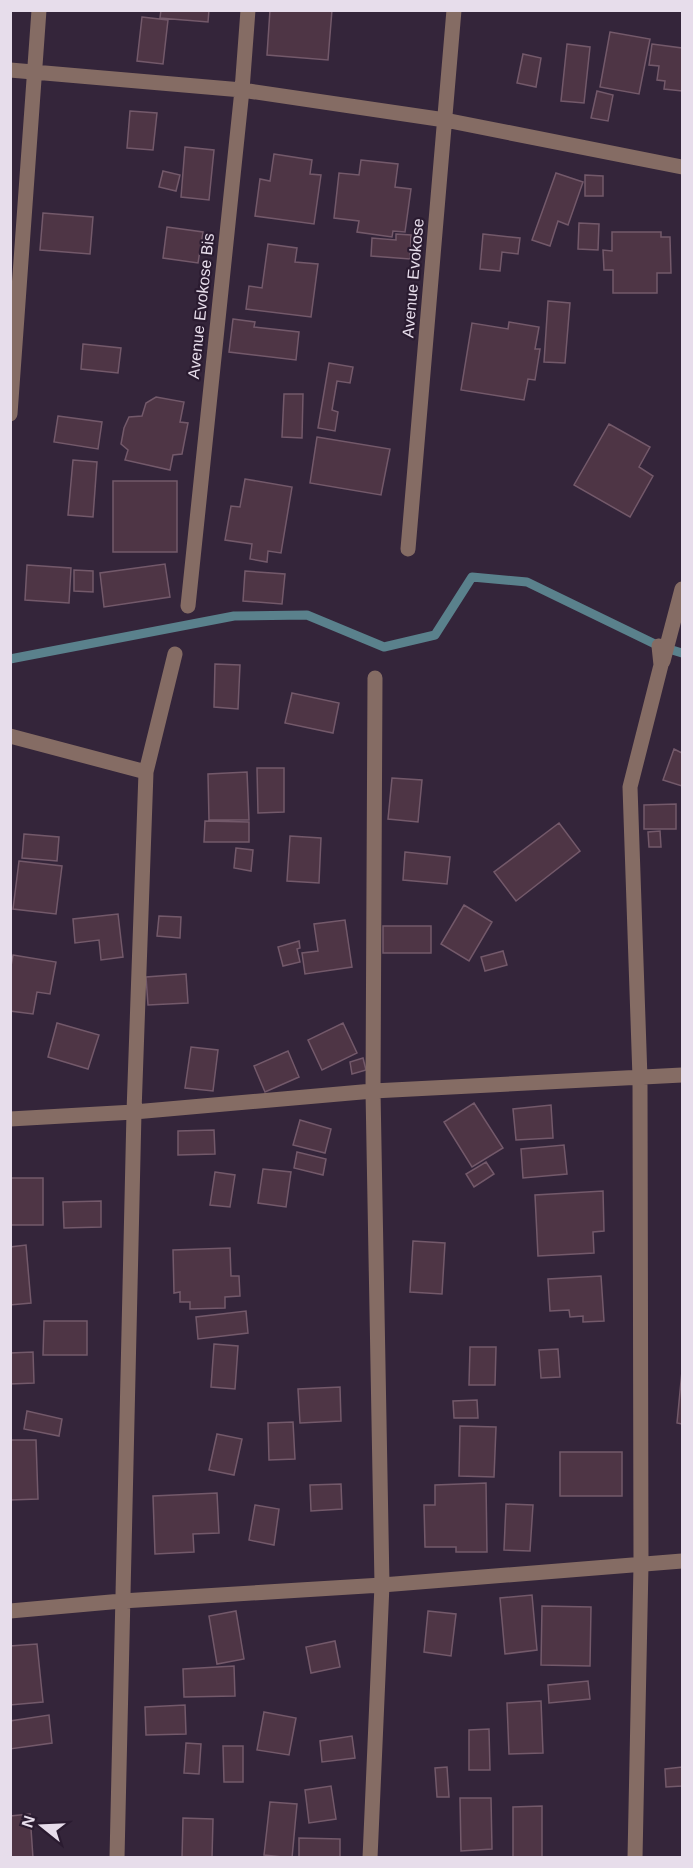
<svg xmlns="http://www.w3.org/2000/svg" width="693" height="1868" font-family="Arial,sans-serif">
<rect width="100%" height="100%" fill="#34253a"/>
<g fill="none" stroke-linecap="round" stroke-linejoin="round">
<path stroke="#5a818c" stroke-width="9" d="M10 659 234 616 307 615 384 647 435 635 472 577 527 582 659 646 682 653"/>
</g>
<path fill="#4e3545" stroke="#73596a" stroke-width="1.5" d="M161 10H209L208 22 160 18Z
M270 10H332L328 60 267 55Z
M142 17 168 20 163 64 137 61Z
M610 32 650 39 639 94 600 87Z
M567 44 590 47 584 103 561 101Z
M652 44 682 48V91L664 89 665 81 657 80 659 66 649 65Z
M523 54 541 58 536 87 517 83Z
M597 91 613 95 608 121 591 118Z
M130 111 157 113 153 150 127 148Z
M185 147 214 150 209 200 181 197Z
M274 154 312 160 310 174 321 175 314 224 255 216 260 179 270 181Z
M361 160 398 164 395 187 411 189 405 232 393 231 392 237 357 232 359 221 334 218 339 173 359 175Z
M163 171 180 175 176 191 159 187Z
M556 173 583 182 568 225 558 221 550 246 532 240Z
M585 175 603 176V196H585Z
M43 213 93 217 90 254 40 250Z
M579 223 599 224 598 250 578 249Z
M167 227 203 232 198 263 163 258Z
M612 232H661V237H670L671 273H657V293H613V270H604L603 250 612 251Z
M396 234 411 235 410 259 371 256 372 238 396 240Z
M483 234 520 238 518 254 502 252 500 271 480 269Z
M268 244 297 248 295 262 318 264 311 317 246 309 249 286 262 288Z
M548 301 570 303 565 363 544 362Z
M233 319 255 322 254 327 299 332 296 360 229 352Z
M509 322 539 327 535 349H540L535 380 528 379 524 400 461 390 472 323 508 329Z
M83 344 121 348 118 373 81 369Z
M329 363 353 367 350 383 337 381 332 410 338 412 335 431 318 428Z
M284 394H303L302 438 282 437Z
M156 397 184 402 180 422 188 423 182 454 173 455 170 470 125 460 128 450 121 444 124 428 129 417 142 416 146 403Z
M58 416 102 422 98 449 54 442Z
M609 424 650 447 639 467 653 476 630 517 574 485Z
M317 437 390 449 381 495 310 483Z
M73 460 97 462 93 517 68 515Z
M245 479 292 487 281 553 268 551 267 562 250 559 252 544 225 540 231 506 240 507Z
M113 481H177V552H113Z
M165 564 170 597 104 607 100 573Z
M27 565 71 568 69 603 25 600Z
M74 570 93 571V592L74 591Z
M245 571 285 574 282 604 243 601Z
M215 664 240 665 238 709 214 707Z
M292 693 339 703 333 733 285 723Z
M674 749 682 753V786L663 780Z
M257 768H284V812L258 813Z
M247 772 249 820H209L208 774Z
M392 778 422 780 418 822 388 819Z
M676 804V829H644V805Z
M205 821 249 822V842H204Z
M559 823 580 851 516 901 494 872Z
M660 831 661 847H649L648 832Z
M24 834 59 837 57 861 22 858Z
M290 836 321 838 319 883 287 881Z
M236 848 253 850 251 871 234 868Z
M405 852 450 857 447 884 403 880Z
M19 861 62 866 56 914 13 909Z
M464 905 492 922 469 961 441 944Z
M118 914 123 957 101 960 99 940 75 943 73 919Z
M159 916 181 917 180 938 157 936Z
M345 920 352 967 305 974 302 953 318 951 314 924Z
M383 926H431V953H383Z
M299 941 300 948 297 949 300 962 283 966 278 947Z
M503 951 507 965 485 971 481 957Z
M13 955 56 962 50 994 37 992 33 1014 10 1011V971Z
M186 974 188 1003 148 1005 146 977Z
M57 1023 99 1035 88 1069 48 1057Z
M343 1023 357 1053 322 1070 308 1040Z
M191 1047 218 1050 213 1091 185 1088Z
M288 1051 299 1077 265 1092 254 1066Z
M363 1058 366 1070 352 1074 350 1062Z
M474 1103 503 1148 472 1167 444 1122Z
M551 1105 553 1138 516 1140 513 1109Z
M300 1120 331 1129 325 1153 293 1145Z
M214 1130 215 1154 178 1155V1131Z
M564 1145 567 1174 523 1178 521 1149Z
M297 1152 326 1159 323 1175 294 1168Z
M486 1162 494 1174 474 1187 466 1174Z
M263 1169 291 1172 286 1207 258 1203Z
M215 1172 235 1175 230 1207 210 1205Z
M10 1178H43V1225H10Z
M603 1191 604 1231 593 1232 594 1253 538 1256 535 1195Z
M101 1201V1227L64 1228 63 1202Z
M413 1241 445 1243 442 1294 410 1292Z
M26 1245 31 1303 10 1305V1247Z
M230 1248 231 1276H239L240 1296 225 1297V1308L190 1309V1302H180V1292L174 1293 173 1250Z
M601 1276 604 1321 583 1322V1316L570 1317 569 1310 550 1311 548 1279Z
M246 1311 248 1333 198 1339 196 1317Z
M44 1321H87V1355H43Z
M214 1344 238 1346 235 1389 211 1387Z
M470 1347H496L495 1385H469Z
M558 1349 560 1377 541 1378 539 1350Z
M33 1352 34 1383 10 1384V1353Z
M682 1371V1424L677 1423Z
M340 1387 341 1421 300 1423 298 1389Z
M477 1400 478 1418H454L453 1401Z
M27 1411 62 1419 59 1436 24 1429Z
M293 1422 295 1459 269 1460 268 1423Z
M460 1426 496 1427 494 1477 459 1476Z
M217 1434 242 1439 234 1475 209 1470Z
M10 1440H36L38 1499 10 1500Z
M560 1452H622V1496H560Z
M486 1483 487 1552H456V1547H425L424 1505H435V1485Z
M341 1484 342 1509 311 1511 310 1485Z
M217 1493 219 1533 193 1534 194 1552 155 1554 153 1496Z
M506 1504 533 1505 530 1551 504 1550Z
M255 1505 279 1509 274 1545 249 1540Z
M532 1595 537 1650 505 1654 500 1598Z
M542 1606 591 1607 590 1666 541 1665Z
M236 1611 244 1659 217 1664 209 1616Z
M428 1611 456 1614 451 1656 424 1652Z
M335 1641 340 1667 311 1673 306 1647Z
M37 1644 43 1702 10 1705V1646Z
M234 1666 235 1696 184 1697 183 1669Z
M588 1681 590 1699 549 1703 548 1685Z
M541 1701 543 1753 509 1754 507 1703Z
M185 1705 186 1734 146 1735 145 1707Z
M264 1712 296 1718 289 1755 257 1750Z
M49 1715 52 1743 10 1749V1721Z
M489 1729 490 1770H469V1730Z
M352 1736 355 1758 322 1762 320 1741Z
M186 1743 201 1744 199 1774 184 1773Z
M223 1746H243V1782H224Z
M447 1767 449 1797H437L435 1768Z
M682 1767V1786L666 1787 665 1769Z
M331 1786 336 1819 309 1823 305 1790Z
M460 1798H491L492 1849 461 1851Z
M270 1802 297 1804 292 1858 264 1855Z
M542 1806V1858H513V1807Z
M30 1814 33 1858H10V1816Z
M183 1818 213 1819 212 1858H182Z
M299 1838 340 1839V1858H299Z"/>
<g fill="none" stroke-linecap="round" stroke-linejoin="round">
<path stroke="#856c64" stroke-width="15" d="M10 70 242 90 445 120 682 167
M10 414 39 10
M408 549 454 10
M188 606 242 90 248 10
M663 661 682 589
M10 736 146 772
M10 1119 134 1112 373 1091 682 1075
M10 1611 122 1601 382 1585 682 1561
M117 1858 134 1112 146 772 175 654
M370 1858 382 1585 373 1091 375 678
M635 1858 641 1565 640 1078 630 787 661 665 659 646"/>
</g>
<g text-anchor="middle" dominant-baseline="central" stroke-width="4.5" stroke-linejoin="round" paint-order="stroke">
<g font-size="16" fill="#e7ddeb" stroke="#2a1b30">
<text transform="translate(413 278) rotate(-85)">Avenue Evokose</text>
<text transform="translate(201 306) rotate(-84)">Avenue Evokose Bis</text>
</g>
</g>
<rect width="693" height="1868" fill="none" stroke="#e7ddeb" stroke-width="24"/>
<g transform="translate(42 1826) rotate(288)" stroke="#2a1b30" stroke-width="4.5" paint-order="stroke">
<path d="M0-4.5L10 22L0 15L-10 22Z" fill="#e7ddeb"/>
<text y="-9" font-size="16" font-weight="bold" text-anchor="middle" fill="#e7ddeb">N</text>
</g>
</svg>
